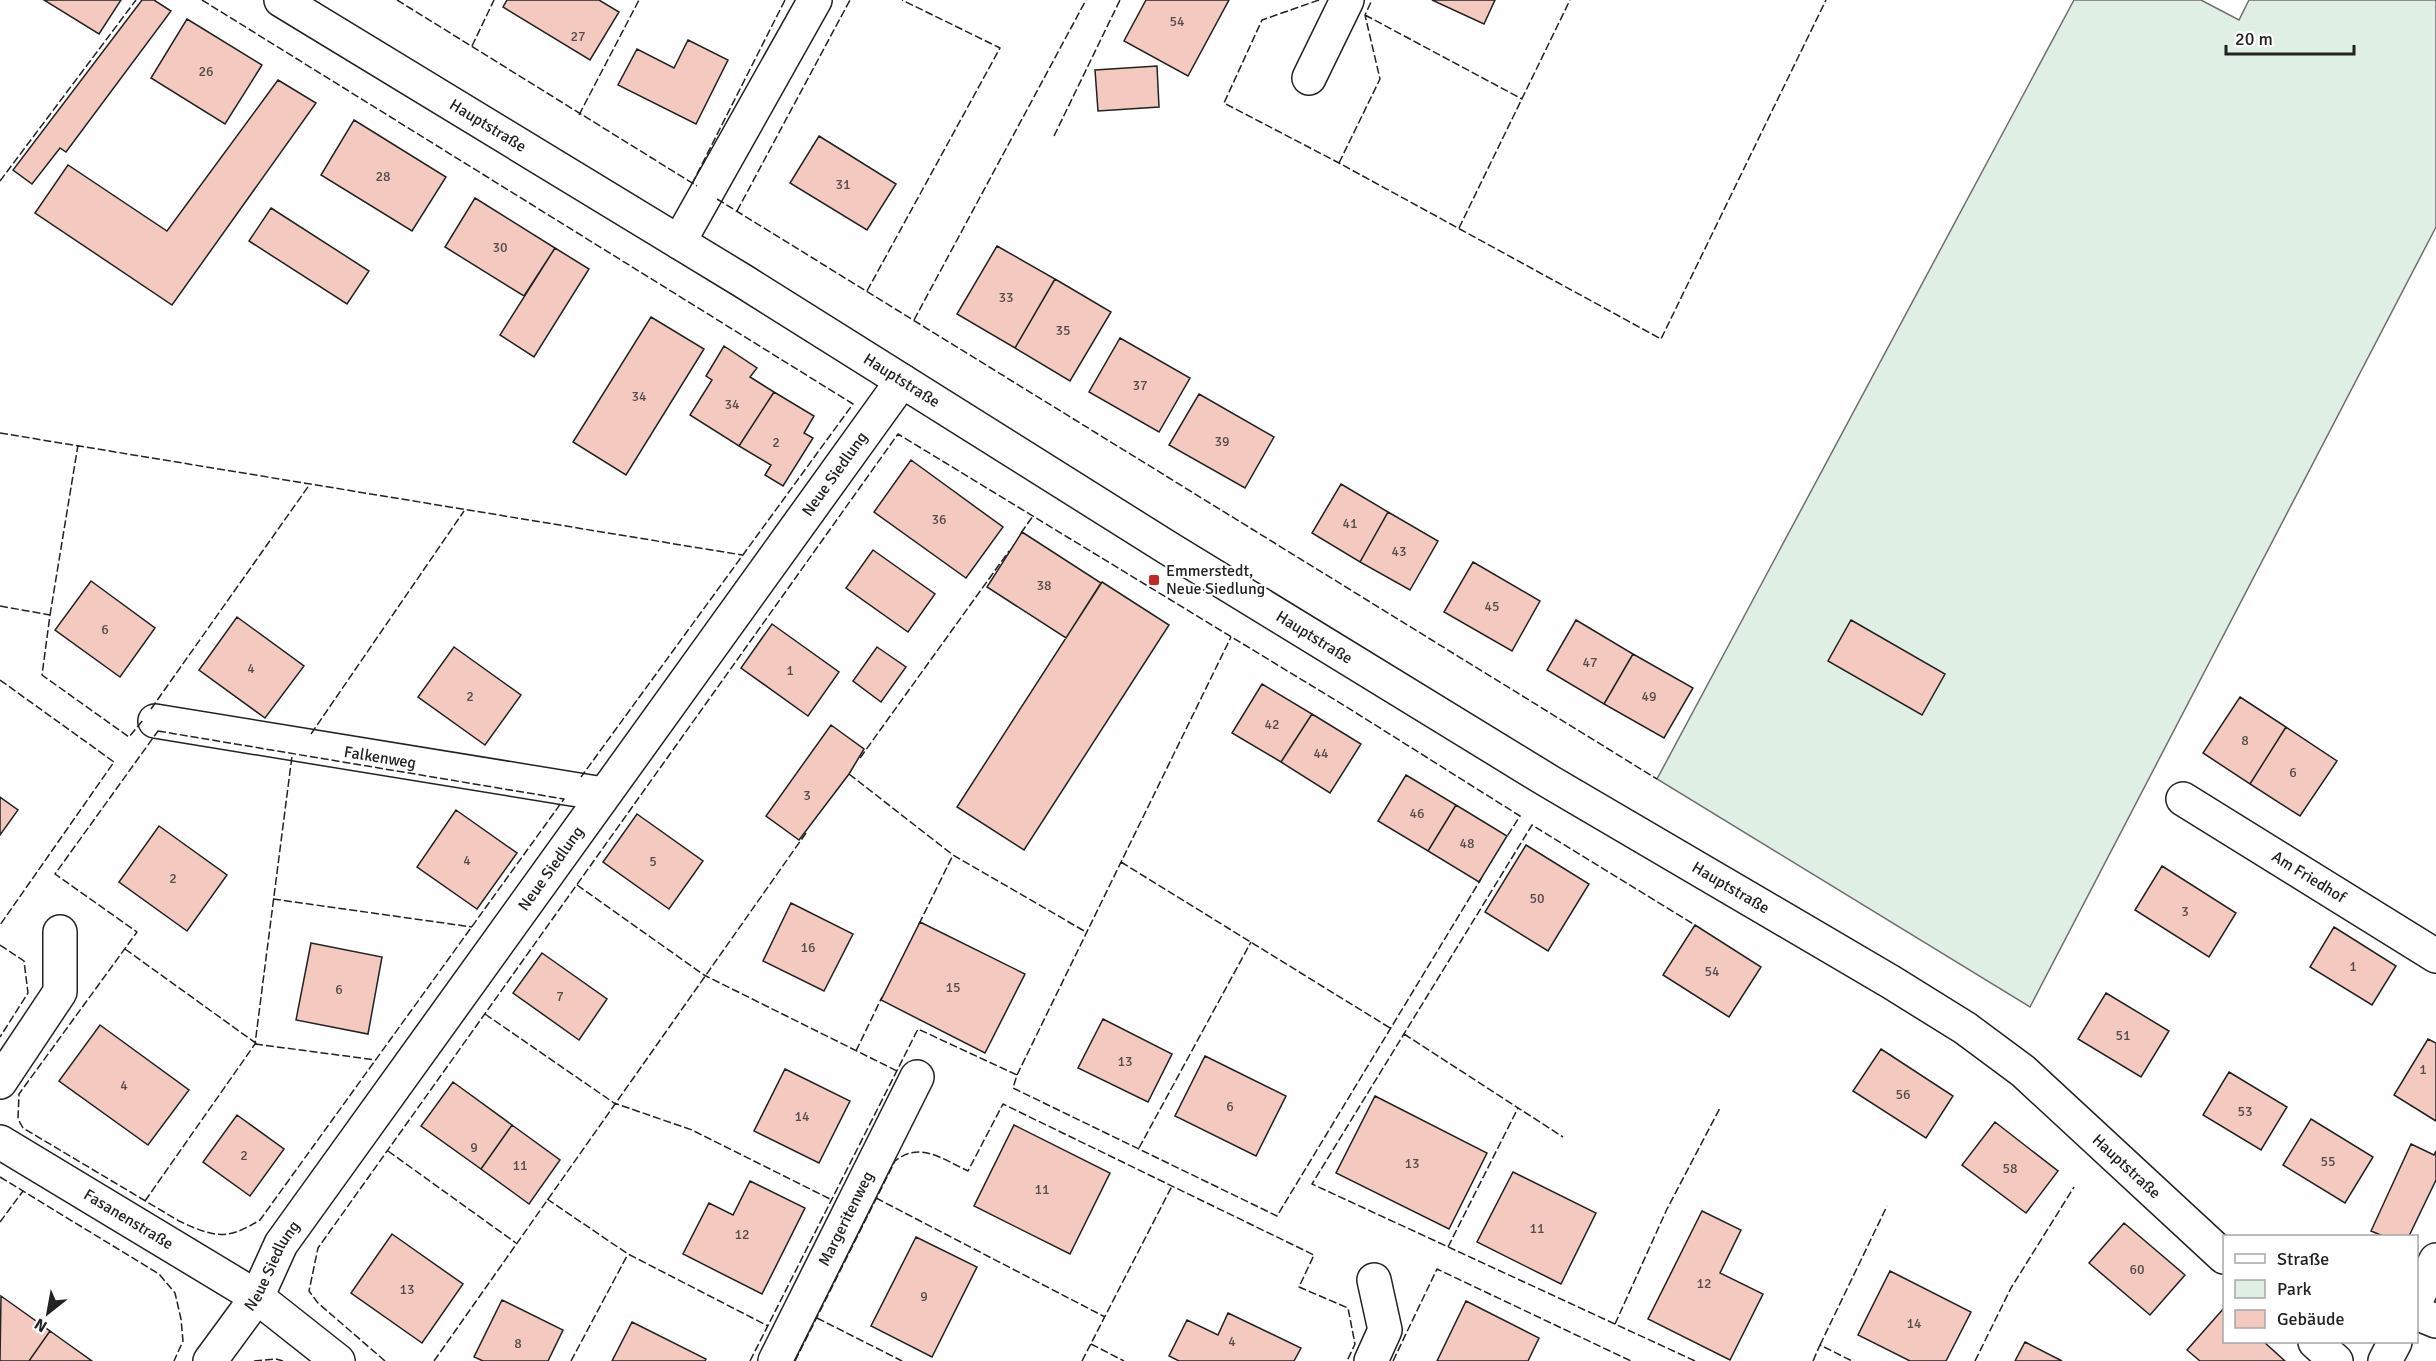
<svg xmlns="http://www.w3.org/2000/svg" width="2436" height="1361" font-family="Signika,sans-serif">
<rect width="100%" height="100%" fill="#fff"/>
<path fill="#e0efe3" stroke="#6f6f6f" stroke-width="1.5" d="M2074 0H2201L2239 20 2249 0H2436V227L2030 1007 1657 779Z"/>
<path fill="#f3c9c0" stroke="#222" stroke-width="1.5" d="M44 0H121L99 34Z
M142 0H154L171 11 66 152 60 148 32 184 13 170Z
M507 0H599L619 12 590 60 503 7Z
M1146 0H1229L1188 76 1124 41Z
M1432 0H1495L1484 24Z
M187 19 262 65 225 124 151 78Z
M688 40 728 60 696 124 618 85 637 49 674 68Z
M1157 66 1159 107 1098 111 1095 70Z
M278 80 316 103 172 305 35 213 68 165 167 231Z
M354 120 446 177 412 231 321 175Z
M819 136 896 184 867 230 790 183Z
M475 198 555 248 524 296 445 247Z
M271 208 369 271 347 304 249 241Z
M997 246 1055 279 1015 348 957 314Z
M555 248 589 269 534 357 500 335Z
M1055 279 1111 312 1070 381 1015 348Z
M651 317 704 349 626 475 573 442Z
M1120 338 1190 378 1159 432 1089 392Z
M724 346 757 368 750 377 774 392 739 446 690 415 712 380 706 376Z
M774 392 814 416 804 433 813 438 783 486 765 475 771 465 739 446Z
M1199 394 1274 437 1245 488 1169 445Z
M911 460 1003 527 966 578 874 512Z
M1341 484 1388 512 1360 562 1312 533Z
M1388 512 1438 541 1410 590 1360 562Z
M1022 532 1101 583 1066 638 987 587Z
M873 550 935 594 908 632 846 588Z
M1473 562 1540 601 1512 651 1444 612Z
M91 581 155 628 120 677 55 630Z
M1102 582 1169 625 1024 850 957 807Z
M237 617 304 666 265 718 199 670Z
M1576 620 1633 654 1604 704 1547 670Z
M1851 620 1945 674 1922 715 1828 661Z
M772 624 839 672 808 716 741 668Z
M454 647 521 695 485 745 418 697Z
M877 647 906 667 881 702 853 681Z
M1633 654 1693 688 1664 738 1604 704Z
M1262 684 1312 714 1281 762 1232 733Z
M2240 697 2286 727 2250 784 2203 753Z
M1312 714 1361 744 1330 793 1281 762Z
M831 725 864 749 849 774 799 840 766 816Z
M2286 727 2337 761 2300 816 2250 784Z
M1406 775 1456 805 1428 851 1378 821Z
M0 797 18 810 0 835Z
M1456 805 1507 836 1479 882 1428 851Z
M456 810 517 853 477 909 417 867Z
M637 814 703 861 669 909 603 862Z
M159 826 227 875 187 931 119 882Z
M1526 845 1589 884 1548 951 1485 912Z
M2162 866 2236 913 2209 957 2135 910Z
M791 903 853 934 824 991 763 961Z
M920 922 1025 974 985 1053 881 1000Z
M1695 925 1761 967 1729 1017 1663 975Z
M2334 927 2396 966 2372 1005 2310 967Z
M311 943 382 957 368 1034 296 1020Z
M542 953 607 999 579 1040 513 993Z
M2106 993 2169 1031 2141 1077 2078 1039Z
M1103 1019 1172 1054 1148 1102 1078 1068Z
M100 1025 189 1090 148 1145 59 1081Z
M2428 1039 2436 1043V1121L2394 1095Z
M1881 1049 1953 1096 1926 1138 1853 1091Z
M1205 1056 1286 1096 1256 1156 1175 1116Z
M785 1069 850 1101 819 1163 754 1131Z
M2229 1072 2287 1107 2261 1150 2203 1115Z
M453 1082 512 1125 481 1169 421 1126Z
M1375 1096 1487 1153 1449 1229 1336 1173Z
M237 1115 284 1149 250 1196 203 1162Z
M2311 1119 2373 1157 2345 1203 2283 1165Z
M1995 1122 2058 1171 2026 1213 1962 1165Z
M512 1125 560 1160 529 1204 481 1169Z
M1014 1125 1110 1173 1070 1254 974 1206Z
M2411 1144 2434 1155 2436 1151V1180L2409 1236H2383L2371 1231Z
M1513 1172 1596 1213 1561 1284 1477 1242Z
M750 1181 805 1208 762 1294 683 1254 709 1203 733 1215Z
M1702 1211 1741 1230 1720 1273 1763 1294 1730 1360 1648 1319Z
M2124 1223 2185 1275 2150 1315 2089 1263Z
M392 1234 463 1284 422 1343 351 1293Z
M916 1237 977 1267 932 1357 871 1326Z
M1890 1271 1971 1312 1946 1361H1910L1858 1335Z
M1 1296 50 1331 29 1361H0Z
M502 1300 563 1330 548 1361H483L474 1357Z
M1466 1301 1539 1338 1528 1361H1437Z
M2224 1308V1342H2264L2285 1361H2200L2187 1350Z
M1228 1313 1301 1348 1294 1361H1179L1169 1356 1187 1320 1218 1335Z
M632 1322 706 1359 705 1361H612Z
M50 1331 92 1361H29Z
M2025 1342 2062 1361H2015Z"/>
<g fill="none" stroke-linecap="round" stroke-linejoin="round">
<defs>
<g id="minor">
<path d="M1309 78 1347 0"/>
<path d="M679 242 815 0"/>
<path id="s1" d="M155 721 603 794"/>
<path id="s2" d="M2183 799 2436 956"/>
<path d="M0 1082 60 992V932"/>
<path id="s3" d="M0 1142 257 1297 338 1361"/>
<path d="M2416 1300 2436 1260"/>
<path d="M2416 1313 2436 1321"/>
<path id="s4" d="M210 1361 257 1297 281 1244 902 381"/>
<path id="s5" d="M775 1361 917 1077"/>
<path d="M1371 1361 1385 1330 1374 1280"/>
<path d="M2385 1361 2395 1342"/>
</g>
<g id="major">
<path id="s6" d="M281 0 743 281 1168 548 1550 782 1891 982 1965 1028 2023 1071 2224 1257"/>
<path d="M2315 1342 2336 1361"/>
</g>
</defs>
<use href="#minor" stroke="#222" stroke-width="36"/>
<use href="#major" stroke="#222" stroke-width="36"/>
<use href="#minor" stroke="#fff" stroke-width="33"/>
<use href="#major" stroke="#fff" stroke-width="33"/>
<path stroke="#222" stroke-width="1.5" stroke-dasharray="8 3" stroke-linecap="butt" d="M202 0 853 404 581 777
M397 0 697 186
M1319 0 1262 20 1224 103 1339 163 1661 339 1826 0
M1365 15 1522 99
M472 46 494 0
M579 115 639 0
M1054 136 1120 0
M1339 163 1380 79 1365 15 1372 0
M0 181 136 0
M692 184 785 0
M717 199 1657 779
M737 211 850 0
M1459 228 1570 0
M867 291 1000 48 902 0
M914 320 1086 0
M0 433 742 555
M1021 533 1033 516
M0 606 50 615 42 675 129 737 143 720
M50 615 78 445
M0 680 114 762 0 925
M151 709 310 484
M158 731 564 799 260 1220C226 1241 214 1237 179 1221L23 1128 18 1119 19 1094 137 932 55 874Z
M311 734 464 511
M860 758 1009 551
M849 774 953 855 1086 932
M1121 862 1390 1028
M577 885 704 975 897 1071
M273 899 472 927
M919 924 953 855
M0 945 24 961 28 993 0 1037
M125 949 257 1044
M485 1014 614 1103 692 1130 832 1200
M1404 1034 1563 1137
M255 1044 376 1060
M856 1051 882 997
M1017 1075 1231 637
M1139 1148 1251 942
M388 1151 516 1243
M0 1177 159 1274 175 1293 181 1319 183 1341 174 1361
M876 1198 1105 1317
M547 1199 628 1254 768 1326
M145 1201 255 1044 292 756
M0 1222 23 1191
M1448 1247 1518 1108
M817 1318 902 1361
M1615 1324 1667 1209 1720 1108
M1091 1344 1124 1361
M1820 1345 1887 1206
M254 1361 276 1359 283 1361
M385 1361 318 1303 309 1291 318 1248 898 434 1345 706 1520 816 1506 838
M434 1361 806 833
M571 1361 628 1254
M750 1361 918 1029 1017 1075 1013 1088 1277 1216 1481 879
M795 1361 895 1161C920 1141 942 1159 968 1171L1003 1104 1314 1255 1299 1287 1348 1308 1355 1344 1347 1361
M1082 1361 1172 1186
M1393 1361 1437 1269 1631 1361
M1695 1361 1312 1184 1532 825 1695 925
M1813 1361 1820 1345 1852 1361
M1975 1361 2011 1288 2074 1187"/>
</g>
<rect fill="#c62828" stroke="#fff" stroke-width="2" x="1148" y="574" width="12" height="12" rx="3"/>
<g text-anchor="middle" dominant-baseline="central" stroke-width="4.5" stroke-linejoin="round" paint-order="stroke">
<g font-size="14" fill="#564c4a">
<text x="1177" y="21">54</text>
<text x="578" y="36">27</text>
<text x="206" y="71">26</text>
<text x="383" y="176">28</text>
<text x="843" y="184">31</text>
<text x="500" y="247">30</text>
<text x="1006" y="297">33</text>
<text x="1063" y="330">35</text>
<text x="1140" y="385">37</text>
<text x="639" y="396">34</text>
<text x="732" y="404">34</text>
<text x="1222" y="441">39</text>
<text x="776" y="442">2</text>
<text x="939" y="519">36</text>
<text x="1350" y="523">41</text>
<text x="1399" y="551">43</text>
<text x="1044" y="585">38</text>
<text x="1492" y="606">45</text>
<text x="105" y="629">6</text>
<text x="1590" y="662">47</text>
<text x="251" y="668">4</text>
<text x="790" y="670">1</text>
<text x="470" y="696">2</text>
<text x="1649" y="696">49</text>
<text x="1272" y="724">42</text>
<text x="2245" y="740">8</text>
<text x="1321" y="753">44</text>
<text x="2293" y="772">6</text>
<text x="807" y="795">3</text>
<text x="1417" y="813">46</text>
<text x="1467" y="843">48</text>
<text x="467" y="860">4</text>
<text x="653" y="861">5</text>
<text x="173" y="878">2</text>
<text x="1537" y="898">50</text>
<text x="2185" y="911">3</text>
<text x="808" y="947">16</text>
<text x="2353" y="966">1</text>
<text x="1712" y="971">54</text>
<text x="953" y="987">15</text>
<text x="339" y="989">6</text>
<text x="560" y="996">7</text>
<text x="2123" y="1035">51</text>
<text x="1125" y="1061">13</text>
<text x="2423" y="1069">1</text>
<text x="124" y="1085">4</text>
<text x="1903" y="1094">56</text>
<text x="1230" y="1106">6</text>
<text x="2245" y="1111">53</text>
<text x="802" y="1116">14</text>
<text x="474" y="1147">9</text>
<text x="244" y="1155">2</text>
<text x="2328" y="1161">55</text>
<text x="1412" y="1163">13</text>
<text x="520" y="1165">11</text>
<text x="2010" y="1168">58</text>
<text x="1042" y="1189">11</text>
<text x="1537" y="1228">11</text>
<text x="742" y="1234">12</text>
<text x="2137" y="1269">60</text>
<text x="1704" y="1283">12</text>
<text x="407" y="1289">13</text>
<text x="924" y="1296">9</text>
<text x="1914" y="1323">14</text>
<text x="1232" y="1341">4</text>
<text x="518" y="1343">8</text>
</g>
<g font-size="16" fill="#222" stroke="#fff">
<text stroke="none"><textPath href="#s6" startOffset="242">Hauptstraße</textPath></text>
<text stroke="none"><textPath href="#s6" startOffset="728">Hauptstraße</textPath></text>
<text stroke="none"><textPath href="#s4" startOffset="1086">Neue Siedlung</textPath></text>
<text stroke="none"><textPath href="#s6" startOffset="1214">Hauptstraße</textPath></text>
<text stroke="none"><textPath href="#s1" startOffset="228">Falkenweg</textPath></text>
<text stroke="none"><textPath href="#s4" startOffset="600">Neue Siedlung</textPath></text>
<text stroke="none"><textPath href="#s2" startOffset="148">Am Friedhof</textPath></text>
<text stroke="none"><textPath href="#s6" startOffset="1700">Hauptstraße</textPath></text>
<text stroke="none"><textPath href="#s6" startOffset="2186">Hauptstraße</textPath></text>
<text stroke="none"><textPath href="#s3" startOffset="150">Fasanenstraße</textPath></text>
<text stroke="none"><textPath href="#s5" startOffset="159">Margeritenweg</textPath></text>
<text stroke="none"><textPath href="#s4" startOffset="114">Neue Siedlung</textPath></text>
</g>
<g font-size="16" fill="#222" stroke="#fff" text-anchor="start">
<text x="1166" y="571">Emmerstedt,<tspan x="1166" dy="18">Neue Siedlung</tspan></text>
</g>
</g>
<rect x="2223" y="1235" width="195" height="108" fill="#ffffff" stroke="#a7a7a7" stroke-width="1.5"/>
<rect x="2235" y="1254" width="30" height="9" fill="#ffffff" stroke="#a7a7a7" stroke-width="1.5"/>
<text x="2277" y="1265" font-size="18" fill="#222222">Straße</text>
<rect x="2235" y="1280" width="30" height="18" fill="#e0efe3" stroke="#a7a7a7" stroke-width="1.5"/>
<text x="2277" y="1295" font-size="18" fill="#222222">Park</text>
<rect x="2235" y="1310" width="30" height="18" fill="#f3c9c0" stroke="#a7a7a7" stroke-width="1.5"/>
<text x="2277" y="1325" font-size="18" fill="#222222">Gebäude</text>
<g transform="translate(48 1313) rotate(211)" stroke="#ffffff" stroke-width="4.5" paint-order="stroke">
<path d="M0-4.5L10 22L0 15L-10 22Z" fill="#222222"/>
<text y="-9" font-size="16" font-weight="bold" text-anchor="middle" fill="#222222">N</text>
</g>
<path d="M2226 45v9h128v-9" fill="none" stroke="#222222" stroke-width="3"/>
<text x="2235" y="45" font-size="18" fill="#222222" stroke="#ffffff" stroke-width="4.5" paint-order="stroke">20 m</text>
</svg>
